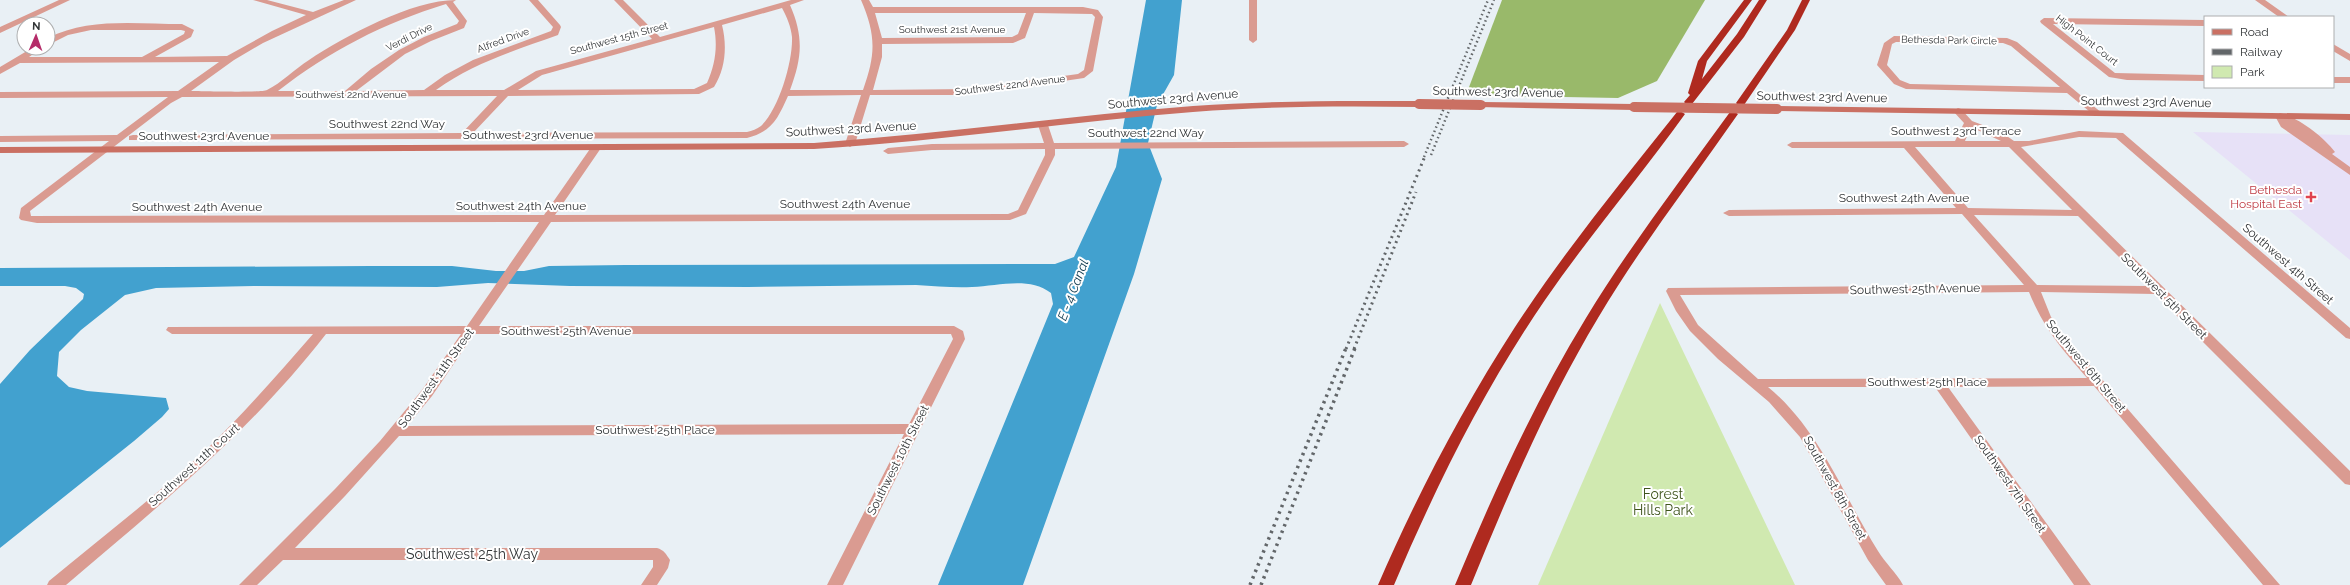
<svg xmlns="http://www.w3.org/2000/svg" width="2350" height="585" font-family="Raleway,sans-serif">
<rect width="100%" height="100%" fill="#e9f0f5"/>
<path fill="#e7e1f7" d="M2193 132 2350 135V260Z"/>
<path fill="#d0e9b0" d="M1660 303 1795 585H1538Z"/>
<path fill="#99b96a" d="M1502 0H1705L1657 81 1618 98 1466 95Z"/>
<path fill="#42a1cf" d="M1146 0H1182L1174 75 1157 105 1148 143 1162 179 1134 274 1023 585H938L1053 304 1051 293C1029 276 998 286 972 287 954 288 935 286 916 285L748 287 570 286 488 283 437 287 254 286 156 288 125 295 81 330 59 352 57 376 69 387 87 391 166 398 169 409 162 417 134 441 0 548V384L30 350 83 299 84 294 76 288 65 286H0V268L371 266H452L496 271H524L549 266 625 265 1055 264 1074 257 1116 167Z"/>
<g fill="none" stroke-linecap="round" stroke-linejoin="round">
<path fill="#da9b91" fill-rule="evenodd" d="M59 0H70L0 33V27Z
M253 0H267L313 12 344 0H356L263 43 234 60 191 91C203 91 261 93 267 90 281 83 295 69 309 60 345 36 412 0 456 0L453 2 467 21 464 28 431 41 405 54 356 91 424 90 445 75 473 60 551 31 553 27 529 0H538L560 25 561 27 558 35C516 50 473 63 436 90H504L536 71 652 39 614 0H623L660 37 791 0H804L790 5C804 37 802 58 790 90H863C876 54 876 35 861 0H869L873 7H1083L1098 10 1103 17 1093 71 1084 78 969 95H870L855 144 850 147 845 144 861 95 788 96C778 118 772 132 747 138L129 140V136L133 135 462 133 497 96 182 97 171 103 30 211 31 216 544 215 592 146 596 145 601 148 555 215 1008 214 1018 210 1045 155V149L932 150 888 154 883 151 888 148 932 144 1044 143 1038 125 1043 122 1048 125 1054 143 1404 141 1409 144 1404 147 1055 149V155L1026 214 1010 220 551 222 479 326H954L963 331 965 339 843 585H827L904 434 399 436 345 496 295 548H657C664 550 666 554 670 560L668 568 657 585H641L653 567V560H283L257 585H239L335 489 380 441 422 390 461 334H326C249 433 160 505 66 585H47L49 581C102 537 157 495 208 448 245 412 279 373 313 334H172L166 330 168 327 467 326 539 222 37 223 21 220 19 218 21 208 109 141 0 142V136L117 135 168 97 0 98V92L178 91 219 62 20 63 0 74V67L32 48H42L29 57H142L184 34 185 31 181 30H91L68 35 48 45V38C88 17 138 24 182 24L194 30 191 37 155 57 227 56 272 31 306 15ZM446 4 459 21 457 24 424 37 399 50 371 69 345 91H278C329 51 384 23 446 4ZM782 8C787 17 791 27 792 37 793 61 779 109 761 126 757 129 752 131 747 132L473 133 508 96 699 94 714 87C726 68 727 45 722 25ZM875 13H1026L1018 34 1012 37 882 38ZM1034 13 1092 14 1095 17 1084 70 1078 74 969 89 873 90 882 57V44L1013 43 1025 38ZM714 27C718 47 715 65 707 83L694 89 518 90 542 75ZM474 334H951L953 339 909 424 407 426 432 396Z
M1249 0H1257V40L1253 43 1249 40Z
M2255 0H2265L2289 17H2279Z
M2044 18 2205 20V26L2053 24 2115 73 2205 75V81L2127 80 2109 77 2041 23 2040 21Z
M1894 36 2007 38 2017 42 2103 114 2101 116H2095L2067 93 1906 89 1894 84 1877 65 1884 43ZM1896 42 2003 43 2011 46 2060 87 1910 84 1900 80 1887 65 1892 44Z
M2333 44 2350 54V61L2333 51Z
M2333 77H2350V83H2333Z
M1958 108 1961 109 1972 121 2001 132 2014 141H2029L2079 131 2123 133 2350 328V339L2346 338 2116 138 2079 137 2021 147 2350 471V485L2345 484 2155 294 2041 292 2051 317 2062 333 2280 585H2263L2094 386 1948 387 2091 585H2074L1935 387H1768C1820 430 1843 495 1878 551 1885 563 1896 572 1903 585H1886L1868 560 1800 437 1769 402 1718 359 1690 331 1676 311 1666 291 1668 288 2024 285 1962 214 1729 216 1723 213 1729 210 1956 208 1904 148H1792L1787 145 1792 142 1955 141 1964 123 1953 111ZM1971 127 2001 141H1965ZM1915 147H2009L2072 210 1968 208ZM1974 215 2078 216 2148 286 2037 285ZM2029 292C2044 329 2061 348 2087 378L1758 379 1698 325 1680 295Z
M2280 113C2299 118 2323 136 2335 152L2332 154 2350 167V175L2281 127 2275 116Z"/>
<path fill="#ca7063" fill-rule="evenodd" d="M1363 101H1419L1424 104 1419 107C1344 106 1268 106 1193 112 1067 122 941 141 814 149L0 153V147L814 143C941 134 1067 116 1193 106 1250 102 1306 101 1363 101Z
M1481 102 1634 104 1639 107 1634 110 1478 107V103Z
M1777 106 2350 114V120L1774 111V107Z"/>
<path fill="#af2a1f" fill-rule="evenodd" d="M1744 0H1752L1707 61 1702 79 1737 34 1759 0H1767L1744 37 1692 104H1686L1684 102 1690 95 1688 93 1698 61Z
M1802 0H1810L1795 30 1744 105H1738L1736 103 1787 30Z
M1680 111 1685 114C1640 177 1589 236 1545 300 1484 389 1436 486 1394 585H1378C1417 495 1462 409 1515 327 1564 252 1621 182 1677 112Z
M1733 111 1738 114C1691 182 1640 247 1598 318 1547 403 1508 494 1471 585H1455C1493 494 1534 403 1586 318 1629 247 1681 180 1730 112Z"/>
<path stroke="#626669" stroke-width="2.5" stroke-dasharray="1.5 3" stroke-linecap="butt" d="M1431 155 1494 0
M1424 157 1488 0"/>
<path stroke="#626669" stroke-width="3" stroke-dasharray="2 4" stroke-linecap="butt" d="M1346 349 1425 156
M1354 349 1416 192"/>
<path stroke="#626669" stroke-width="3.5" stroke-dasharray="2.5 4.5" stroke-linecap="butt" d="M1250 585 1346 348
M1261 585 1355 348"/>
<path stroke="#ca7063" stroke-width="10" d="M1419 104 1481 105
M1634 107 1777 109"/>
</g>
<path fill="#e0444e" stroke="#fff" stroke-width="1.5" d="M2309 191h4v4h4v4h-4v4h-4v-4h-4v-4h4z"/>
<g text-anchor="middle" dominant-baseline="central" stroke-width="4" stroke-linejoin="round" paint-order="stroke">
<g font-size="10" fill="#313436" stroke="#fff">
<text x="952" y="29">Southwest 21st Avenue</text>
<text transform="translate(409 37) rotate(-27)">Verdi Drive</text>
<text transform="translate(619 38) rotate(-15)">Southwest 15th Street</text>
<text transform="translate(503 40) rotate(-20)">Alfred Drive</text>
<text transform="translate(1949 40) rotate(1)">Bethesda Park Circle</text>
<text transform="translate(2087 40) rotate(38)">High Point Court</text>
<text transform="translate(1010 85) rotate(-7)">Southwest 22nd Avenue</text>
<text x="351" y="94">Southwest 22nd Avenue</text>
</g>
<g font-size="12" fill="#313436" stroke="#fff">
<text transform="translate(1498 92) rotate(1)">Southwest 23rd Avenue</text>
<text transform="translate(1822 97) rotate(1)">Southwest 23rd Avenue</text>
<text transform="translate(1173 99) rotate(-5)">Southwest 23rd Avenue</text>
<text transform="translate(2146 102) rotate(1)">Southwest 23rd Avenue</text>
<text x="387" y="124">Southwest 22nd Way</text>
<text transform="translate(851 129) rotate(-3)">Southwest 23rd Avenue</text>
<text x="1956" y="131">Southwest 23rd Terrace</text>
<text x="1146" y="133">Southwest 22nd Way</text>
<text x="528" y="135">Southwest 23rd Avenue</text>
<text x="204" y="136">Southwest 23rd Avenue</text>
<text x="1904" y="198">Southwest 24th Avenue</text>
<text x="845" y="204">Southwest 24th Avenue</text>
<text x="521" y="206">Southwest 24th Avenue</text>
<text x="197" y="207">Southwest 24th Avenue</text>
<text transform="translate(2288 264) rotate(41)">Southwest 4th Street</text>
<text transform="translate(1915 289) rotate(-1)">Southwest 25th Avenue</text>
<text transform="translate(2164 296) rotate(45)">Southwest 5th Street</text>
<text x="566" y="331">Southwest 25th Avenue</text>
<text transform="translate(2086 366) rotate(50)">Southwest 6th Street</text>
<text transform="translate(436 378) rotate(-54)">Southwest 11th Street</text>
<text x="1927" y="382">Southwest 25th Place</text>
<text x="655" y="430">Southwest 25th Place</text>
<text transform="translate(898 460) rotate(-63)">Southwest 10th Street</text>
<text transform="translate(194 465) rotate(-42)">Southwest 11th Court</text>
<text transform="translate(2010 484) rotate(55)">Southwest 7th Street</text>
<text transform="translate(1835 488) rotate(61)">Southwest 8th Street</text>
</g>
<g font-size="12" fill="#be3a42" stroke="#fff" text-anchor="end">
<text x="2302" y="190">Bethesda<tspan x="2302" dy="14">Hospital East</tspan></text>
</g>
<g font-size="13" font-style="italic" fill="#174054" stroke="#fff">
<text transform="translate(1073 290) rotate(-69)">E - 4 Canal</text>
</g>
<g font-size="14" fill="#3f541c" stroke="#fff">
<text x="1663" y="494">Forest<tspan x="1663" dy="16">Hills Park</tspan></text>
</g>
<g font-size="14" fill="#313436" stroke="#fff">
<text x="472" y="554">Southwest 25th Way</text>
</g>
</g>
<rect x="2204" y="16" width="130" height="72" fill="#ffffff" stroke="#adaeaf"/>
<rect x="2212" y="29" width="20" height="6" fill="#ca7063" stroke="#adaeaf"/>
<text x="2240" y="36" font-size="12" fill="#313436">Road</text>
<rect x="2212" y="49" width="20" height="6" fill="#626669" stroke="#adaeaf"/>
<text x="2240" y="56" font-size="12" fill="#313436">Railway</text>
<rect x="2212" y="66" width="20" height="12" fill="#d0e9b0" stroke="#adaeaf"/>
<text x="2240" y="76" font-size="12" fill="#313436">Park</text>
<g transform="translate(36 36) rotate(2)"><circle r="19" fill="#ffffff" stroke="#adaeaf"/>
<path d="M0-3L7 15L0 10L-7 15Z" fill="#b52c69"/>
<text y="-6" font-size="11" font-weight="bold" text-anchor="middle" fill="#313436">N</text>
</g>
</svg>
